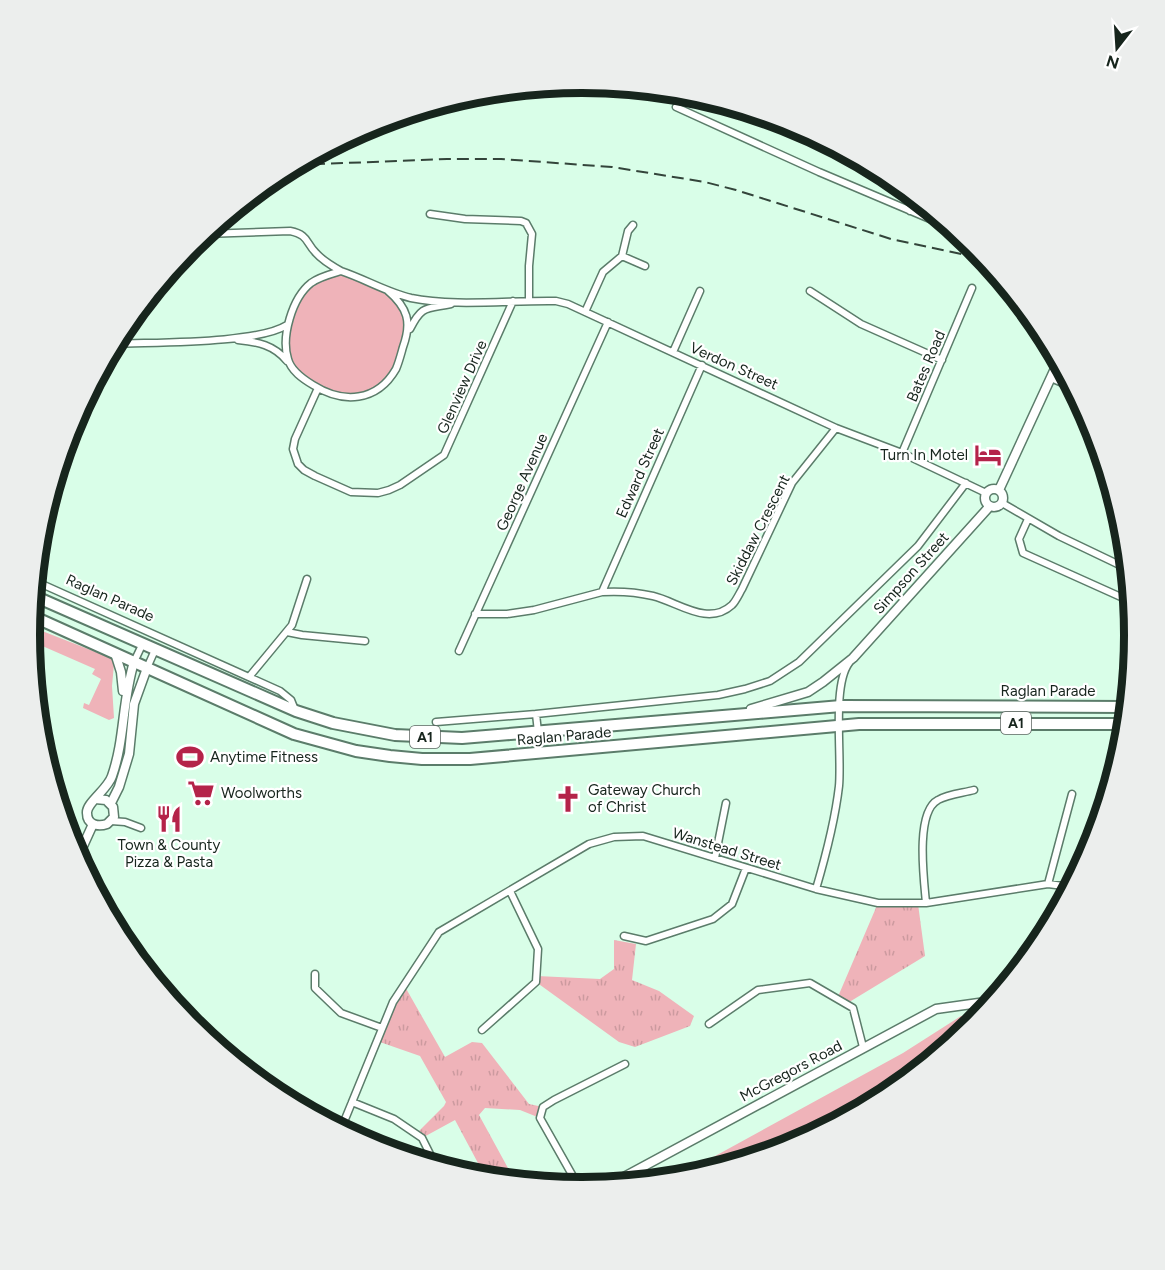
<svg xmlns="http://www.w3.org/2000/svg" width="1165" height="1270" font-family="Figtree,sans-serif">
<defs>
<pattern id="park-tufts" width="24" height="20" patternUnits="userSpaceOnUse" patternTransform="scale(1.5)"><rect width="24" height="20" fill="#efb3b9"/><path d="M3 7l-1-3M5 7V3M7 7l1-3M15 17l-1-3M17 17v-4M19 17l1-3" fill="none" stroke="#cc9a9f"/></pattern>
</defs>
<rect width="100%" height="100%" fill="#d9fee8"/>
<path fill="#efb3b9" d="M341 271 355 276 398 299 408 324 396 369 383 384 365 397 342 398 300 377 288 359V321L311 283Z
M37 629 111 658 114 664 112 686 114 718 109 720 83 708 84 703 89 705 101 679 92 674 95 669 31 641 30 632Z
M983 1014 973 1026 889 1095 794 1146 690 1177 675 1178 903 1053 961 1016Z"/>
<path fill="url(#park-tufts)" d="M878 903 918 904 925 956 846 1004 837 999Z
M614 940 636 944 632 980 659 991 694 1016 690 1026 635 1047 619 1042 536 982 537 976 600 979 614 969Z
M404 985 445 1057 472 1042 482 1043 529 1104 543 1107 540 1118 520 1110 485 1108 479 1115 515 1181 486 1178 455 1120 422 1138 416 1134 444 1106 446 1102 420 1056 377 1041Z"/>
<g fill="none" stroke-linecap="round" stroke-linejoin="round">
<defs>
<path id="street" d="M676 107 819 172 956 230
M910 211 916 197
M430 214 465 219 521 221 526 223 532 234 529 266V301
M204 234 290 231C309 235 305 242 316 253 323 261 332 266 341 271
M622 256 645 266
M387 290C408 308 412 322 403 347 401 354 399 362 396 369 377 402 343 404 313 385 303 379 291 371 288 359 281 337 292 298 311 283 319 277 331 274 341 271 365 279 386 292 411 298 454 307 511 300 556 301L568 304 836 428 902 453 986 493
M810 291 861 324 942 360
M585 312 603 272 622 256 628 231 633 225
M410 329C422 305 426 309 451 304
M238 340C258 342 274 345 287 361
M115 344C154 342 257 344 287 325
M673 352 700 291
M1051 378 1074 388
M318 388 295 439 293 449 298 464 304 470 315 476 351 492 378 493 389 490 400 485 444 455 513 301
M902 453 972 288
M1002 503 1059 536 1128 569
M1028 519 1019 539 1023 553 1132 602
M35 581 280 691 291 700 295 710
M602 592 702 365
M475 614H507L534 610 602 592C619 591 636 592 653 596 678 602 708 627 732 605 736 601 739 594 742 589L792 483 836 428
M287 632 302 635 365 641
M459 651 608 322
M134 662 142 645
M147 668 155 650
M249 677 292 625 307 579
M536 714 538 732
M436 722 536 714 718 695 745 689 770 681 799 662 918 546 966 483
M111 821 125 822 141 828
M715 858 726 803
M1048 884 1072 794
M816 889C826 855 835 821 839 786 842 755 832 686 849 663
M926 903C924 880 915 812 938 800 948 794 963 793 974 790
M624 936 646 941 713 919 732 904 746 868
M315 974V988L341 1013 382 1028
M709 1024 758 990 810 983 853 1008 863 1047
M482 1030 536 982 538 949 510 891
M352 1102 394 1119 422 1138 433 1160
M341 1129 393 1002 439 932 589 844 614 837 643 836 816 889 878 903H926L1048 884 1071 887
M579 1187 540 1118 543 1107 554 1100 625 1064"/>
<path id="secondary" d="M985 498a9 9 0 1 1 18 0a9 9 0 1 1-18 0Z
M999 490 1059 360
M115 653 121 672 123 691
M751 709 808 692 823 682 853 658 989 507
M95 799 106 800 113 807 114 817 107 824C98 827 87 825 87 813 86 803 108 789 112 776 125 739 122 701 134 662
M111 803 119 787 129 754 134 704 147 668
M78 857 93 824
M609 1185 936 1009 993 1001"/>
<path id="highway" d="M34 596 296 711 333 723 395 735 462 738 841 706 1128 707
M32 616 294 734 356 751 390 756 422 759H470L859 724H1126"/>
</defs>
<use href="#street" stroke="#5b7c6a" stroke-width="9"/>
<use href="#secondary" stroke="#5b7c6a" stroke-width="11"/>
<use href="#highway" stroke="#5b7c6a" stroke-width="14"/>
<use href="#street" stroke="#fff" stroke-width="6"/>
<use href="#secondary" stroke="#fff" stroke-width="8"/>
<use href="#highway" stroke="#fff" stroke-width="10"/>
<path stroke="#33443a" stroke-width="2" stroke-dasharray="12 6" stroke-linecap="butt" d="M295 165 447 159H501L612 167 705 182 736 190 891 239 985 259"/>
</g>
<defs>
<symbol id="hotel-bare" viewBox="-9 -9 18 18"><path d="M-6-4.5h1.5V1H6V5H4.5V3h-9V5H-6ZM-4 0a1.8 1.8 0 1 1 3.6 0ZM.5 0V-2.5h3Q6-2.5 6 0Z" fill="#b42349" stroke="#fff" stroke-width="2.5" paint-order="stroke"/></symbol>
<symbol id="stadium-bare" viewBox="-9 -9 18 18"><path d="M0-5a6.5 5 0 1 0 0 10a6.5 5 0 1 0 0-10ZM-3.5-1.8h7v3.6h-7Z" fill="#b42349" stroke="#fff" stroke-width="2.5" paint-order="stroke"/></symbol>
<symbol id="supermarket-bare" viewBox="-9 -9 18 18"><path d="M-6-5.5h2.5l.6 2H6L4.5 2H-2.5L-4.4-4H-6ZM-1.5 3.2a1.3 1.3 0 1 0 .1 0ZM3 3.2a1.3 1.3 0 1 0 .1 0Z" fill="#b42349" stroke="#fff" stroke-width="2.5" paint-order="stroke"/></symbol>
<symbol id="church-bare" viewBox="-9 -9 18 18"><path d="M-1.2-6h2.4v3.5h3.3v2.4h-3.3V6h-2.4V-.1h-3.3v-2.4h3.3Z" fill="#b42349" stroke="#fff" stroke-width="2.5" paint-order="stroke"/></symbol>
<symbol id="restaurant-bare" viewBox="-9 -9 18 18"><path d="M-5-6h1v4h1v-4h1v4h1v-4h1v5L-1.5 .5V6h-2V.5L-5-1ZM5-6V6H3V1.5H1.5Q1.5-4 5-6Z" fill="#b42349" stroke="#fff" stroke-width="2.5" paint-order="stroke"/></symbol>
</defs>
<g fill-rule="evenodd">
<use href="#hotel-bare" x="969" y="436" width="38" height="38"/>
<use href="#stadium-bare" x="171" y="738" width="38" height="38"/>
<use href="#supermarket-bare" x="182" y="774" width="38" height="38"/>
<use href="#church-bare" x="549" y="780" width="38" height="38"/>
<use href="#restaurant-bare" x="150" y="800" width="38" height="38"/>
</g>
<g text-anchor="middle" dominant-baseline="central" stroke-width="4.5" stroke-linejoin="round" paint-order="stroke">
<g fill="#fff" stroke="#5d6661" stroke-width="1.5">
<rect x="1001" y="712" width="30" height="22" rx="4.5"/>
<rect x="410" y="726" width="30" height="22" rx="4.5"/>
</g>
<g font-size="14" font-weight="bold" fill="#17251d">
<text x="1016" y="723">A1</text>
<text x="425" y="737">A1</text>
</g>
<g font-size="15" fill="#17251d" stroke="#fff">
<text transform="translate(734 366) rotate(24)">Verdon Street</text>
<text transform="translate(926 366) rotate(-67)">Bates Road</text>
<text transform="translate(462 387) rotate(-66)">Glenview Drive</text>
<text transform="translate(640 473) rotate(-66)">Edward Street</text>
<text transform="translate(522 482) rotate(-66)">George Avenue</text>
<text transform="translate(758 530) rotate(-63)">Skiddaw Crescent</text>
<text transform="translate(911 573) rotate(-48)">Simpson Street</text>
<text transform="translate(110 598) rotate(24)">Raglan Parade</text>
<text x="1048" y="691">Raglan Parade</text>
<text transform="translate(564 736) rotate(-5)">Raglan Parade</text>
<text transform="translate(727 849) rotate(17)">Wanstead Street</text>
<text transform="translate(791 1071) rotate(-28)">McGregors Road</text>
</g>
<g font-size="15" fill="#17251d" stroke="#fff" text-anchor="start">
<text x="968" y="455" text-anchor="end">Turn In Motel</text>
<text x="210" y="757">Anytime Fitness</text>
<text x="588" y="790">Gateway Church<tspan x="588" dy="17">of Christ</tspan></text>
<text x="221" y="793">Woolworths</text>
<text x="169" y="845" text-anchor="middle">Town &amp; County<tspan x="169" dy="17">Pizza &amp; Pasta</tspan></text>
</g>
</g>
<path d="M0 0H1165V1270H0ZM40 635a542 542 0 1 1 1084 0a542 542 0 1 1-1084 0Z" fill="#eceeed" fill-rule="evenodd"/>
<path fill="none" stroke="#17251d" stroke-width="8" d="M40 635a542 542 0 1 1 1084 0a542 542 0 1 1-1084 0Z"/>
<g transform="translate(1117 48) rotate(197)" stroke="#ffffff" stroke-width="4.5" paint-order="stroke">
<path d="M0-4.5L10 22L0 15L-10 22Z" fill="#17251d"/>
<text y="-9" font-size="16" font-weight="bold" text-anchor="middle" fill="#17251d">N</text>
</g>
</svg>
